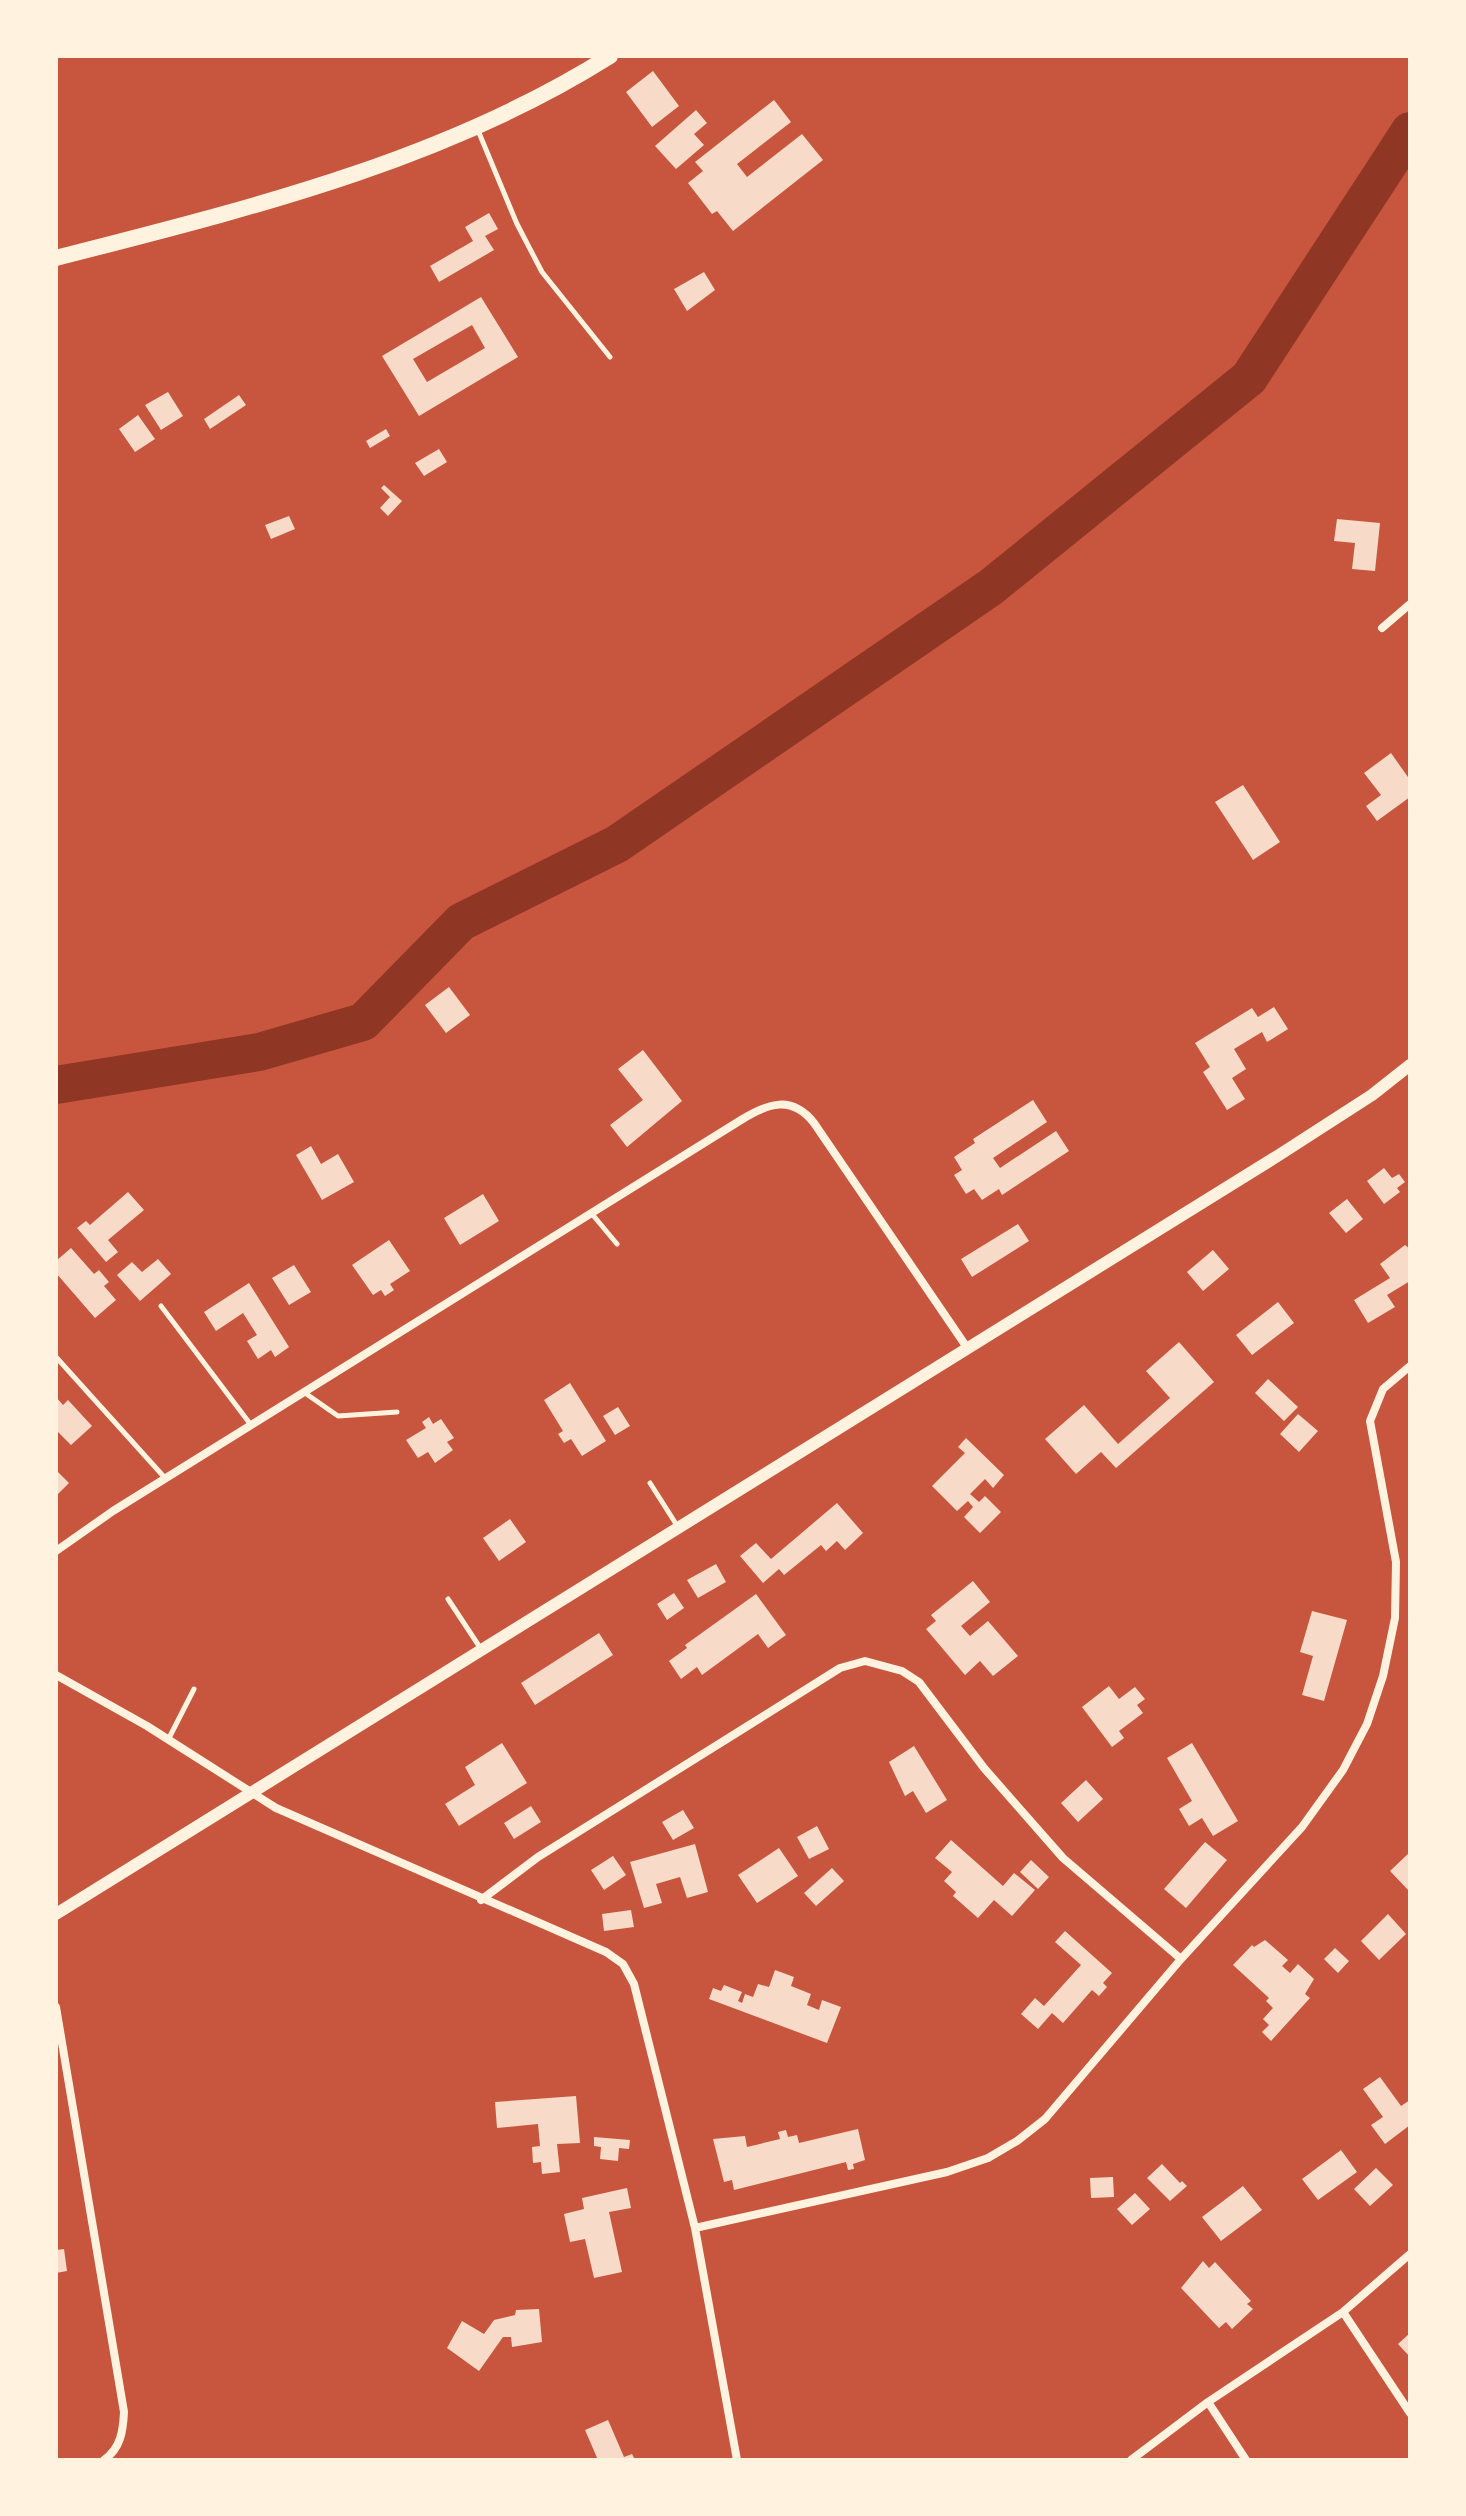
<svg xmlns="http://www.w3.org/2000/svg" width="1466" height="2516" font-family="'Space Grotesk',sans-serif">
<rect width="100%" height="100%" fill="#c8553d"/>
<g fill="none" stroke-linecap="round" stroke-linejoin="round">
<path stroke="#8f3625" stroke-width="38" d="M56 1085 259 1052 363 1022 461 922 617 844 991 587 1249 378 1410 131"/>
</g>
<path fill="#f7dbc8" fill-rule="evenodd" d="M653 71 679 106 652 127 626 92Z
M774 100 791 122 737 164 747 177 802 134 823 160 733 231 717 211 712 214 688 183 703 171 695 162Z
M696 110 707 123 694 134 704 145 676 169 655 146Z
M489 213 498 229 485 236 494 250 439 282 430 266 473 241 465 227Z
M704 272 715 290 687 311 674 289Z
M481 297 518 357 419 416 382 356ZM472 325 485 348 427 382 413 359Z
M168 392 183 416 161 430 145 405Z
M239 395 246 405 210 429 204 419Z
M138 415 155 439 135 452 119 429Z
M386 429 390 436 370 448 366 441Z
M439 449 447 462 424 476 415 463Z
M384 485 402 501 388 516 380 508 390 497 381 488Z
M289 516 295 529 271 539 265 525Z
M1337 519 1380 523 1375 571 1352 569 1355 543 1334 541Z
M1391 753 1410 780V797L1377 821 1366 806 1381 795 1364 773Z
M1243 785 1280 842 1253 860 1215 802Z
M449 987 470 1015 446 1033 425 1005Z
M1274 1007 1288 1029 1267 1042 1262 1032 1234 1049 1246 1069 1232 1078 1245 1099 1227 1110 1203 1072 1210 1067 1195 1043 1252 1008 1258 1017Z
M643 1050 682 1101 627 1147 610 1125 643 1100 618 1069Z
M1033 1100 1047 1122 993 1158 1000 1168 1056 1131 1069 1151 1002 1195 999 1189 982 1200 974 1189 966 1194 954 1175 962 1170 954 1157 975 1143 973 1139Z
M311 1146 321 1164 338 1154 354 1182 322 1200 296 1155Z
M1384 1168 1392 1178 1399 1174 1405 1182 1397 1188 1400 1192 1384 1204 1367 1181Z
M128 1192 144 1210 108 1240 118 1252 106 1262 77 1228 86 1221 90 1225Z
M483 1194 499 1221 460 1245 444 1218Z
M1347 1199 1363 1219 1346 1233 1329 1213Z
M1018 1224 1029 1241 972 1277 961 1259Z
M389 1240 410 1271 390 1284 394 1290 385 1296 381 1290 373 1295 352 1265Z
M1405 1245 1410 1249V1281L1387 1295 1395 1307 1368 1323 1354 1300 1390 1278 1380 1264Z
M71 1248 94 1274 99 1270 109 1282 104 1286 116 1300 95 1318 56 1273V1261Z
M1213 1250 1229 1269 1203 1291 1187 1272Z
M158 1259 171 1274 140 1301 117 1275 132 1262 142 1272Z
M294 1265 311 1292 289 1305 272 1278Z
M249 1283 289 1347 275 1357 271 1350 258 1359 247 1341 257 1335 243 1313 216 1331 204 1312Z
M1278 1302 1294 1323 1252 1355 1236 1335Z
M1179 1342 1214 1382 1116 1468 1101 1452 1076 1474 1045 1439 1084 1405 1118 1444 1170 1398 1146 1371Z
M1268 1379 1298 1407 1284 1421 1255 1393Z
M570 1383 606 1441 582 1456 571 1439 564 1443 558 1434 563 1431 544 1400Z
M56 1397 63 1405 68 1400 92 1426 71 1445 56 1430Z
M618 1407 630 1426 615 1435 603 1416Z
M1298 1414 1318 1431 1299 1452 1280 1434Z
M429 1417 433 1424 441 1419 454 1438 447 1442 453 1450 435 1463 428 1452 418 1458 406 1440 426 1428 422 1422Z
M966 1438 1004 1475 993 1488 985 1479 970 1494 979 1502 985 1496 1001 1512 980 1533 964 1517 973 1507 968 1501 957 1511 932 1486 965 1453 958 1447Z
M56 1470 69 1483 56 1496Z
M837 1503 863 1533 845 1550 837 1541 826 1551 821 1545 784 1575 779 1569 763 1583 740 1556 756 1543 771 1559Z
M510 1519 526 1542 499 1561 483 1538Z
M716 1564 726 1582 698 1598 687 1580Z
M973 1581 990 1602 961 1626 970 1636 988 1621 1018 1656 993 1676 980 1661 965 1675 926 1629 936 1621 931 1615Z
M674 1593 684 1608 667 1620 657 1604Z
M756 1594 786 1635 768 1648 758 1634 702 1675 697 1667 681 1679 669 1661 687 1648 685 1645Z
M1312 1611 1347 1620 1324 1701 1302 1695 1313 1656 1300 1652Z
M599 1633 613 1655 535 1705 521 1683Z
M1109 1686 1119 1699 1135 1687 1145 1699 1137 1705 1143 1713 1119 1731 1124 1738 1112 1747 1082 1707Z
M502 1743 527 1783 459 1826 445 1804 475 1785 465 1767Z
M1192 1743 1238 1821 1213 1836 1202 1818 1189 1826 1179 1809 1192 1801 1167 1758Z
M914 1746 947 1800 926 1813 913 1791 905 1796 889 1762Z
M1086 1780 1103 1799 1078 1822 1061 1803Z
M531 1806 541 1822 514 1839 504 1823Z
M683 1810 694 1828 673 1840 662 1822Z
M817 1826 829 1849 809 1859 797 1837Z
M951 1840 1003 1886 1014 1873 1035 1890 1012 1916 994 1900 978 1918 953 1896 956 1892 944 1881 952 1872 935 1858Z
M1205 1842 1227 1860 1186 1908 1164 1889Z
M695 1844 708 1892 687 1898 680 1877 656 1884 662 1903 644 1908 630 1862Z
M779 1848 798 1876 757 1903 738 1875Z
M1410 1852V1892L1390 1871Z
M613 1856 626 1875 604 1890 591 1870Z
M1031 1860 1049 1877 1038 1889 1020 1872Z
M832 1868 844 1881 816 1906 804 1893Z
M631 1910 634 1927 604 1931 602 1914Z
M1388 1914 1406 1934 1379 1960 1361 1941Z
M1065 1931 1112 1973 1103 1983 1107 1987 1099 1996 1092 1990 1063 2023 1052 2013 1038 2029 1021 2014 1035 1998 1044 2006 1081 1965 1055 1942Z
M1265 1940 1288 1960 1282 1966 1290 1973 1298 1964 1314 1979 1305 1994 1310 1998 1271 2041 1262 2032 1269 2025 1263 2019 1273 2008 1266 2001 1269 1998 1233 1965 1252 1945 1254 1947Z
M1335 1948 1349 1961 1338 1973 1324 1959Z
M775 1970 794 1977 791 1986 811 1994 807 2005 819 2010 822 2000 841 2007 827 2043 709 1999 713 1988 721 1991 724 1985 742 1992 738 2001 742 2003 745 1994 753 1997 758 1984 769 1987Z
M1380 2077 1401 2106 1410 2100V2125L1385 2144 1371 2125 1383 2117 1363 2089Z
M576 2096 580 2143 557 2144 560 2172 542 2174 541 2162 533 2163 532 2147 540 2146 538 2124 497 2128 495 2102Z
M858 2129 865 2160 853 2164 854 2169 848 2170 846 2162 734 2190 732 2180 724 2182 713 2139 745 2136 747 2147 780 2139 778 2132 786 2130 788 2137 797 2135 799 2143Z
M594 2137 630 2140 629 2149 619 2148 618 2161 600 2159 601 2147 594 2146Z
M1341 2150 1357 2172 1318 2200 1302 2179Z
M1162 2164 1180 2183 1182 2181 1187 2186 1170 2201 1147 2178Z
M1376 2168 1393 2185 1370 2206 1354 2189Z
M1113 2177 1114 2197 1091 2198 1090 2178Z
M1243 2186 1262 2210 1221 2241 1202 2217Z
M627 2188 631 2208 609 2212 622 2272 594 2278 585 2239 570 2242 564 2214 584 2209 582 2198Z
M1135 2193 1150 2209 1132 2225 1117 2209Z
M64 2249 67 2271 56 2273V2250Z
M1203 2261 1209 2268 1215 2262 1251 2301 1247 2304 1253 2309 1232 2329 1226 2322 1219 2328 1181 2288Z
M539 2309 542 2342 512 2347 511 2337H503L479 2371 447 2348 462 2321 484 2334 494 2320 515 2315 516 2310Z
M1410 2333V2357L1398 2344Z
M608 2420 624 2457 632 2454 635 2460H598L585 2430Z"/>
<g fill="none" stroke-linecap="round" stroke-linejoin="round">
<path stroke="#fff3e0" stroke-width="5" d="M477 128 517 224 542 272 610 357
M592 1214 617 1244
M161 1306 251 1425
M56 1357 165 1478
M305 1393 338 1416 397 1412
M650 1483 678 1527
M448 1599 481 1649
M168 1740 194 1689"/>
<path stroke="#fff3e0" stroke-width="8" d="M1382 628 1410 604
M56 1551 113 1511 741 1120C768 1103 792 1095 814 1123L968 1349
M56 1675 147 1726 276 1808 606 1952 623 1964 634 1984 695 2228 737 2460
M481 1900 538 1857 746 1727 840 1668 865 1661 902 1671 919 1682 984 1768 1063 1858 1181 1959
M56 2007 124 2412C123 2431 121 2448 104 2460
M695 2228 947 2172 988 2158 1017 2141 1045 2119 1181 1959 1302 1827 1343 1770 1367 1724 1383 1676 1395 1618 1396 1562 1370 1421 1383 1389 1410 1366
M1343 2312 1410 2413
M1208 2402 1246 2460
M1131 2460 1208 2402 1343 2312 1410 2254"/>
<path stroke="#fff3e0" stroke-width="12" d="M56 1914 1279 1155 1372 1095 1410 1065"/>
<path stroke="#fff3e0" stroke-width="16" d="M56 258C246 209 442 162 610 56"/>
</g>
<rect width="1466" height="2516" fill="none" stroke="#fff3e0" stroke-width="116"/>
</svg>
